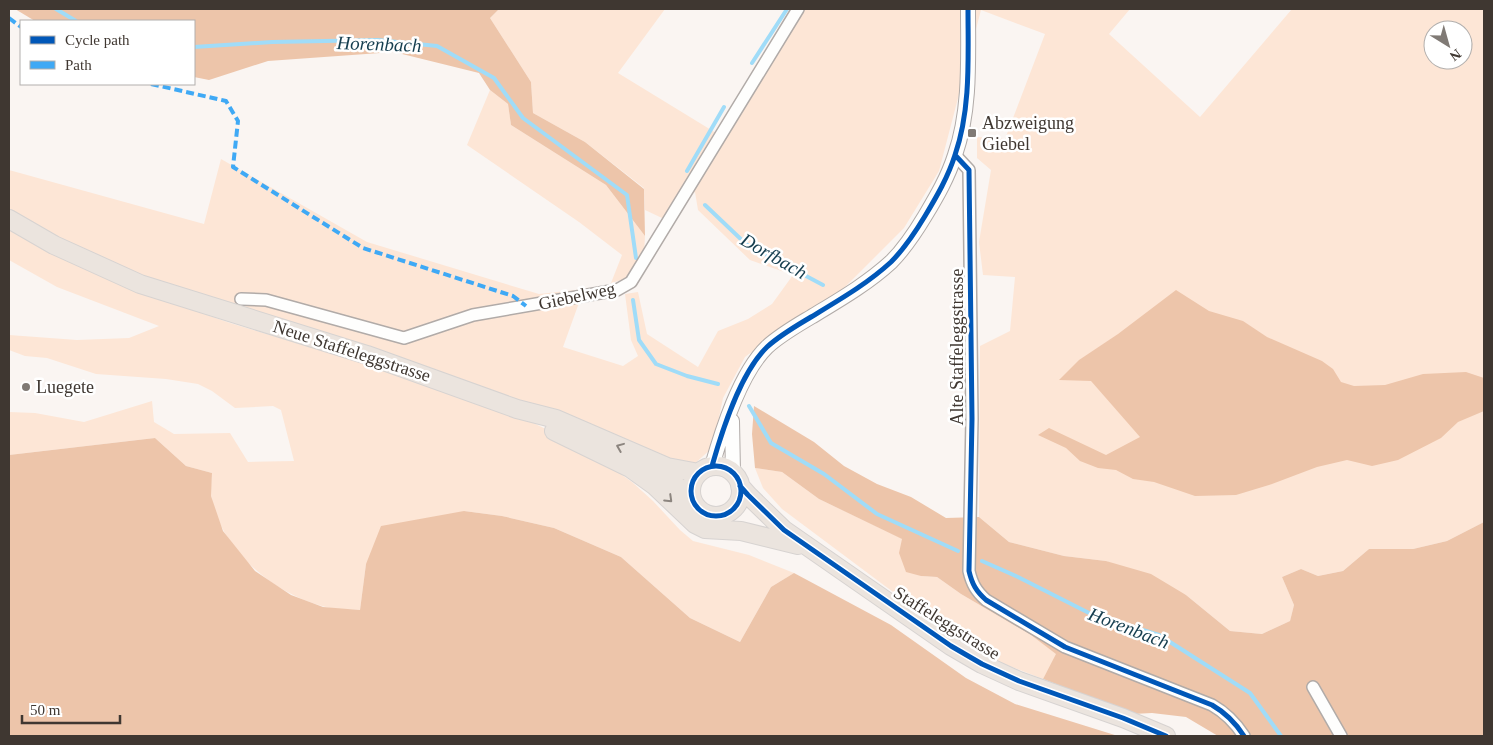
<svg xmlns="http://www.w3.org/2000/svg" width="1493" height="745" font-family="Georgia,serif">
<rect width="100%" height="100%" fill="#faf5f2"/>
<path fill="#fde6d6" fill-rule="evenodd" d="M499 9H665L618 73 721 136 798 9H1130L1109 34 1200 117 1292 9H1484V522L1447 541 1413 549H1369L1343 571 1318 576 1301 569 1282 577 1294 605 1290 621 1262 634 1230 631 1186 595 1106 561 1064 556 1009 542 979 517 980 346 1010 331 1015 277 983 275 979 242 991 170 977 158V137L1005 139 1045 34 981 10 939 171 904 228 844 288 790 323 745 357 723 398 713 447 690 468 602 436 434 369 281 320 170 302 230 323 435 384 523 418 579 445 632 482 653 501 680 530 693 541 749 555 794 573 771 587 740 642 690 618 621 557 554 528 502 516 464 511 366 564 360 610C348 609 334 610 322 606 272 593 220 548 211 496 210 489 212 480 212 473L186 466 155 438 9 455V412L35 413 84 422 152 401 154 422 174 434 230 433 248 462 294 461 281 410 273 406 235 408 212 391 198 384 166 379 96 374 47 358 25 356 9 350V335L77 340 129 338 159 326 57 287 9 260V170L204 224 221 159 367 242 539 294 584 289 563 347 623 366 638 356 631 340 625 294 638 292 647 334 698 367 718 331 748 319 772 304 793 275 750 260 698 210 695 192 662 218 645 210 644 188 585 142 533 113 531 82 490 18ZM1433 30H1463V60H1433Z
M490 90 508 104 511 125 606 185 645 236 643 274 611 283 622 255 579 222 467 145Z
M755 468 782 472 819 499 903 539 921 576 937 577 961 594 1031 635 1057 654 1043 679 999 662 932 620 885 586 782 509 763 488Z"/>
<path fill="#edc5aa" d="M15 9H499L490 18 531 82 533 113 585 142 644 189 645 236 606 185 511 125 508 104 490 90 479 73 394 52 268 61 209 80 194 77V21H35Z
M1176 290 1209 311 1243 321 1267 337 1322 361 1333 369 1341 382 1354 386 1385 385 1423 374 1466 372 1484 378V411L1458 422 1441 438 1398 460 1372 466 1347 460 1317 467 1269 485 1236 495 1195 496 1154 482 1133 479 1116 470 1098 468 1080 461 1066 448 1038 435 1049 428 1106 455 1140 437 1091 381 1059 380 1079 360 1118 334Z
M754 406 814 442 844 466 877 484 911 497 946 518 979 517 1009 542 1064 556 1106 561 1151 574 1186 595 1230 631 1262 634 1290 621 1294 605 1282 577 1301 569 1318 576 1343 571 1369 549H1413L1447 541 1484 522V736H1218L1186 717 1152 713 1133 714 1043 679 1056 654 1031 635 961 594 937 577 921 576 906 572 899 553 902 539 819 499 782 472 755 468 752 434Z
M155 438 186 466 212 473 211 496 223 531 255 571 291 595 323 607 360 610 366 564 381 526 464 511 502 516 554 528 621 557 690 618 740 642 771 587 794 573 891 625 966 678 1015 704 1118 736H9V455Z"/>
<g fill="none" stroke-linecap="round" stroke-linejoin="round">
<path stroke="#a0dcf8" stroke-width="4" d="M56 9 76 21
M194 47 272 42 378 40 437 46 494 78 523 118 627 195 636 258
M752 63 787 9
M687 171 724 107
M705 205 746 244 823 285
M633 300 639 340 656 364 687 376 718 384
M749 406 771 443 824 474 877 514 958 551
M982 561 1018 577 1091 614 1159 635 1250 693 1281 736"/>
<defs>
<path id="minor" d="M955 155 969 170 972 419 969 571C972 584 976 591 986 600L1065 647 1212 705C1226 713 1235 722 1244 736
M241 299 266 300 404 338 473 315 617 290 631 282 798 9
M1313 687 1341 736"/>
<path id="tertiary" d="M732 421 733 473
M712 466C722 431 740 373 767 347 780 335 796 326 811 317 839 300 867 284 891 262 904 249 916 231 925 216 937 196 948 177 955 155 971 109 968 57 968 9"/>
<path id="primary" d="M9 219 54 245 140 284 367 355 517 409 556 419 667 467 699 473
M554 431 630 468 655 486 695 524 705 529 741 531 798 545
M691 491a25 25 0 1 1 50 0a25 25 0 1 1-50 0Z
M646 470 673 483 692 499
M740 486 748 495 784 530 951 646 982 664 1019 681 1123 718 1166 736"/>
</defs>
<use href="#minor" stroke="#b1aba8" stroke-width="14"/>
<use href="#tertiary" stroke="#b1aba8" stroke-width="16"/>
<use href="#primary" stroke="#d7d3d1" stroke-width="20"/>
<use href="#minor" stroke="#fefefd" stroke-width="11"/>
<use href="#tertiary" stroke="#fefefd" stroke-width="14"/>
<use href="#primary" stroke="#ebe4de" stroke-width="18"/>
<path stroke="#3fa9f5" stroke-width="4" stroke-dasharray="8 4" stroke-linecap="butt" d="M9 18 21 27
M151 84 226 101 238 121 233 167 363 248 513 296 526 306"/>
<defs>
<path id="cycleway" d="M955 155 969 170 972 419 969 571C972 584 976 591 986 600L1065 647 1212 705C1226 713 1235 722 1244 736
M712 466C722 431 740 373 767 347 780 335 796 326 811 317 839 300 867 284 891 262 904 249 916 231 925 216 937 196 948 177 955 155 971 109 968 57 968 9
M691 491a25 25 0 1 1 50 0a25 25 0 1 1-50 0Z
M740 486 748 495 784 530 951 646 982 664 1019 681 1123 718 1166 736"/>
</defs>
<use href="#cycleway" stroke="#fff" stroke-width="8"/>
<use href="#cycleway" stroke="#0057b8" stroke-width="5"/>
</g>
<defs><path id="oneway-chevron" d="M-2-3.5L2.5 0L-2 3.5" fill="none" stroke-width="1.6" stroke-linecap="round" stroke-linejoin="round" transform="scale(1.25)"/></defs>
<g stroke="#8c857f">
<use href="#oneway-chevron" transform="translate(620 447) rotate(-158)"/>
<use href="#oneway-chevron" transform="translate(669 499) rotate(44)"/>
</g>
<g fill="#807a75" stroke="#fff" stroke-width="2">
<rect x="967" y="128" width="10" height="10" rx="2.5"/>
<circle cx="26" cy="387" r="5"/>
</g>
<g text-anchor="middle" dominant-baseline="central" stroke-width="5" stroke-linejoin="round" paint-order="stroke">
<g font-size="18" fill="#3f3731" stroke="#fff" text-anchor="start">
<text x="982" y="123">Abzweigung<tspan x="982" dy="21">Giebel</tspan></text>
<text x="36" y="387">Luegete</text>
</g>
<g font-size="18" fill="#3f3731" stroke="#fff">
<text transform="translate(577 296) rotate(-12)">Giebelweg</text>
<text transform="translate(957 347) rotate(-90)">Alte Staffeleggstrasse</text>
<text transform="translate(352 351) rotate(18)">Neue Staffeleggstrasse</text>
<text transform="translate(947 623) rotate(32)">Staffeleggstrasse</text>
</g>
<g font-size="19" font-style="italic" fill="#163e4f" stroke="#fff">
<text transform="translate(379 44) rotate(2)">Horenbach</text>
<text transform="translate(774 256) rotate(30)">Dorfbach</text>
<text transform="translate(1129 628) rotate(21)">Horenbach</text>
</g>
</g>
<rect width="1493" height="745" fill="none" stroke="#3f3731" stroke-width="20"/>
<rect x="20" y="20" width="175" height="65" fill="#ffffff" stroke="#b2afad"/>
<rect x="30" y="36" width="25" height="8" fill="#0057b8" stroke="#b2afad"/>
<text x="65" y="45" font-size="15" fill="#3f3731">Cycle path</text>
<rect x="30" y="61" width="25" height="8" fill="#3fa9f5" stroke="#b2afad"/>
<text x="65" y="70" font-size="15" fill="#3f3731">Path</text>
<g transform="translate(1448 45) rotate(143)"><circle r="24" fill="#ffffff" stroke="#b2afad"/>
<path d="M0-4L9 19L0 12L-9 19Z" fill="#807a75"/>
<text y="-8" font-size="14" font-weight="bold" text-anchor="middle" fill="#3f3731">N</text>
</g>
<path d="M22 715v8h98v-8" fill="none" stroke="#3f3731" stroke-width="2.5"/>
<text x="30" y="715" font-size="15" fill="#3f3731" stroke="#ffffff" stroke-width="4" paint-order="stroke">50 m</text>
</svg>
